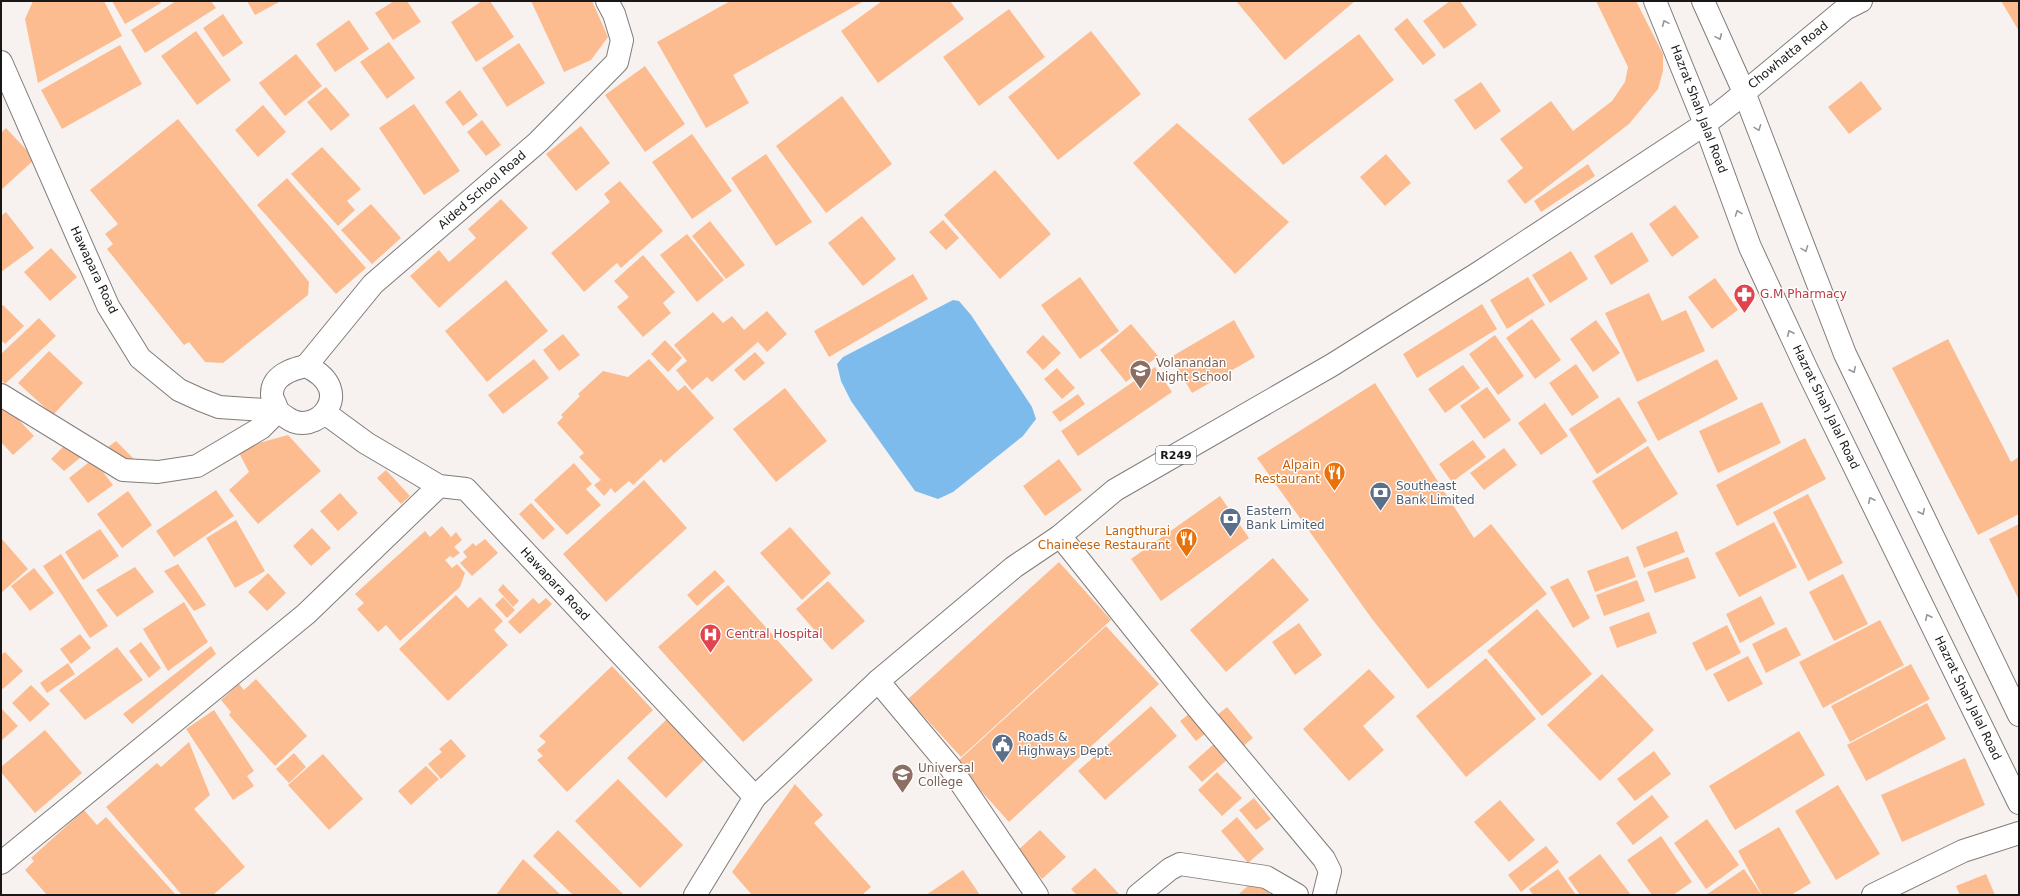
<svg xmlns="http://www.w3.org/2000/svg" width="2020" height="896" font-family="'DejaVu Sans',sans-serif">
<rect width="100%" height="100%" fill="#f7f2ef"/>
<path fill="#7dbbed" d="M953 300 959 301 971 315 1032 407 1036 419 1023 436 953 492 938 499 915 491 851 401 841 381 837 364 843 357Z"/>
<path fill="#fdbc8f" d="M33 1H104L122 36 38 83 25 19Z
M112 1H160L161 3 125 24Z
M176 1H211L216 8 145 53 131 30Z
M247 1H281L255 15Z
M394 1H407L421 22 393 40 375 13Z
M482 1H490L514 37 476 62 451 22Z
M531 1H592L608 37 591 60 564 72Z
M730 1H864L733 75 749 103 706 128 657 42Z
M882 1H950L964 19 878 83 841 31Z
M1236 1H1355L1285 60Z
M1450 1H1460L1477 25 1444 49 1423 21Z
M1596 1H1636L1663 54V71L1658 89 1629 124 1525 204 1507 181 1523 168 1500 139 1551 101 1573 131 1612 101 1625 82 1628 67Z
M2001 1H2019V31Z
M1009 9 1045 57 979 106 943 57Z
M223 14 243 43 223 57 203 28Z
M1407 18 1436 55 1423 65 1394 29Z
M349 20 369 49 335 72 316 44Z
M196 31 231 80 197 105 161 56Z
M1091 31 1141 94 1058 160 1008 97Z
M1359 34 1394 80 1283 165 1248 119Z
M389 42 415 78 387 99 360 62Z
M519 43 545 83 507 107 482 68Z
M120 45 142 84 62 129 41 90Z
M296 54 322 86 285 116 259 83Z
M645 66 685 124 645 152 605 95Z
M1861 81 1882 109 1849 134 1828 107Z
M1481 82 1501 111 1475 130 1454 100Z
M326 87 350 115 331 131 307 102Z
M460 90 478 115 463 126 445 102Z
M842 96 892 164 826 213 776 146Z
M414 104 460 171 424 195 379 128Z
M263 105 286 132 258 157 235 130Z
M178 119 309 282 308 295 223 363 205 362 189 342 184 345 107 249 113 244 105 234 118 224 90 190Z
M482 120 501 145 486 156 467 132Z
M1177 123 1289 222 1235 274 1133 163Z
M581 126 610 163 576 191 546 154Z
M6 128 35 159 1 190V133Z
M692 134 732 191 692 219 652 162Z
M322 147 361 189 347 201 355 210 338 226 291 174Z
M766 154 812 222 776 246 731 178Z
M1386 154 1411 183 1385 206 1360 177Z
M1588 164 1595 176 1541 212 1534 201Z
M995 170 1051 234 1000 279 944 215Z
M287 178 366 268 336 294 257 205Z
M620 181 663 231 621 268 617 263 584 292 551 253 610 202 604 194Z
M501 199 528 228 439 308 410 276 439 250 449 262 476 238 468 229Z
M371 204 401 238 372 264 341 230Z
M1675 205 1699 237 1672 257 1649 224Z
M6 212 34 248 1 272V216Z
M862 216 896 259 863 286 828 243Z
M943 220 959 238 946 250 929 232Z
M710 221 745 265 726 279 692 236Z
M1632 232 1649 261 1611 285 1594 256Z
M687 234 724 280 697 302 660 255Z
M51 248 77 277 50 301 24 272Z
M1571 251 1588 279 1550 303 1532 275Z
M643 255 675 292 663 303 671 313 643 337 617 307 629 297 614 281Z
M913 274 928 299 829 357 814 331Z
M1080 277 1119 331 1080 359 1041 305Z
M1528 277 1545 305 1507 329 1490 300Z
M1715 278 1738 310 1712 329 1688 297Z
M506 280 548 331 487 382 445 331Z
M1649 293 1662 321 1686 310 1705 351 1637 382 1605 313Z
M1482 304 1497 329 1417 378 1403 354Z
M3 305 24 326 5 344 1 340V307Z
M767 311 787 334 767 352 758 342 712 382 707 377 692 390 676 370 687 361 674 345 713 312 723 323 732 316 744 330Z
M39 318 56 336 5 384 1 380V354Z
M1532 319 1561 360 1535 379 1506 338Z
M1234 320 1255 357 1192 393 1171 357Z
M1596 320 1620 353 1593 372 1570 339Z
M1131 324 1158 356 1126 382 1100 350Z
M563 334 580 355 559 371 543 350Z
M1043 335 1061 353 1043 370 1026 352Z
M1495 335 1524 376 1498 395 1469 354Z
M1948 339 2011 462 2019 457V514L1978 535 1892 368Z
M665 340 682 358 668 372 651 354Z
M49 351 83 383 53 415 18 383Z
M755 352 765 363 744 381 734 370Z
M534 359 549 378 503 414 488 395Z
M649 359 678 391 685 385 714 418 664 463 661 459 633 485 629 481 615 493 611 488 604 496 594 485 601 480 579 457 584 453 557 423 563 417 561 415 580 396 578 394 603 371 628 377Z
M1717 359 1738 399 1658 441 1637 402Z
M1576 364 1599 397 1572 416 1549 383Z
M1463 365 1480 388 1445 413 1428 389Z
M1155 367 1172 392 1078 456 1061 431Z
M1057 368 1075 388 1062 399 1044 379Z
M1375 383 1474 538 1491 524 1547 594 1428 689 1372 619 1257 458Z
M1487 387 1511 420 1484 439 1460 406Z
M785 388 827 441 776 482 733 429Z
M1078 394 1085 404 1060 422 1052 412Z
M1619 397 1647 441 1597 474 1569 429Z
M2 402 34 436 13 455 1 442Z
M1762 402 1781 443 1718 473 1699 431Z
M1545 403 1568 436 1541 455 1518 423Z
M288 435 321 471 258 524 229 490 249 472 237 449Z
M1805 438 1826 479 1737 526 1716 485Z
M1473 440 1486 457 1452 482 1439 464Z
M69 441 87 452 64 471 51 459Z
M116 441 139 464 100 453Z
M1648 446 1678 494 1622 530 1592 481Z
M1504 448 1517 465 1484 490 1470 473Z
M93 459 113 485 88 503 69 478Z
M1059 459 1082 490 1045 516 1023 486Z
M574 463 592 484 586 489 601 505 567 535 534 500Z
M386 470 410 496 401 504 377 478Z
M644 480 687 528 606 602 563 554Z
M216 490 234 516 174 557 156 531Z
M128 491 152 525 122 548 97 514Z
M340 493 358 513 338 531 320 511Z
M1808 494 1843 563 1808 581 1773 512Z
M1220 496 1249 538 1161 601 1131 559Z
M531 503 555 529 543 540 519 514Z
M236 520 265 571 235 588 206 538Z
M1774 522 1797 567 1739 597 1715 553Z
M2019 524V600L1989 539Z
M442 526 451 537 456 532 462 540 454 547 460 553 453 558 450 556 445 560 452 568 457 564 465 573 460 587 400 641 386 625 378 632 357 609 364 603 355 594 425 531 430 537Z
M790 527 831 573 802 600 760 553Z
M312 528 331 548 311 566 293 546Z
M100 529 119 556 83 580 65 552Z
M1677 531 1685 552 1644 568 1636 547Z
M1 538 28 569 1 593Z
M485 539 498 553 472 576 460 563 467 557 463 552 473 543 476 546Z
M61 554 108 626 90 638 43 566Z
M1628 556 1636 577 1595 592 1587 571Z
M1688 557 1696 578 1655 593 1647 572Z
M1273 558 1309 600 1226 672 1190 630Z
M1059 562 1111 620 961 757 908 699Z
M178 564 206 605 194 611 164 571Z
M135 567 154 592 117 617 96 590Z
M34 568 54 593 30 611 11 586Z
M715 570 725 581 697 606 687 595Z
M268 573 286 593 267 611 248 592Z
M1843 574 1868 624 1834 641 1809 592Z
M1568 578 1590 618 1573 628 1550 587Z
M1637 580 1645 601 1604 616 1596 595Z
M828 581 865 621 832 650 796 609Z
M503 584 519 601 513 607 498 590Z
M728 585 813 680 743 742 658 647Z
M456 595 468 608 480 597 503 621 494 630 508 645 448 701 399 649Z
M1761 596 1775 624 1740 643 1726 614Z
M503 597 515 610 507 618 495 605Z
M533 598 539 604 546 598 552 604 520 634 508 622Z
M184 602 208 642 168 671 143 629Z
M1537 609 1592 674 1542 716 1487 651Z
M1649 612 1657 633 1617 648 1609 627Z
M1880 620 1904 665 1823 708 1799 662Z
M1299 623 1322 655 1295 675 1272 642Z
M1727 625 1741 653 1706 671 1692 643Z
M1106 626 1159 684 1009 822 956 763Z
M1786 627 1801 655 1766 673 1752 644Z
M80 634 91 648 71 664 60 649Z
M141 642 161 668 149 678 129 651Z
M211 646 216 654 132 724 123 714Z
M117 647 143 680 85 720 59 690Z
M5 652 23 671 3 689 1 687V655Z
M1748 656 1763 684 1728 702 1713 674Z
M1486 658 1536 719 1466 777 1416 716Z
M68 663 75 674 47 693 40 683Z
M1911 664 1930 699 1850 742 1831 706Z
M612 666 653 710 567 792 537 760 543 756 537 750 546 742 539 736Z
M1369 669 1395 697 1363 726 1384 750 1349 781 1303 729Z
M1602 674 1654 730 1600 781 1547 725Z
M256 679 307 736 275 766 229 715 231 712 221 700 239 684 244 690Z
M31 685 50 704 30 722 12 703Z
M1927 703 1946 739 1866 781 1847 745Z
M1151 706 1177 736 1105 800 1078 771Z
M1227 707 1253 738 1237 751 1211 720Z
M1 708 18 726 1 741Z
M1195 709 1211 729 1196 741 1180 721Z
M214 710 254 771 247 776 254 786 233 800 186 729Z
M667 719 706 758 666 798 627 758Z
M45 730 82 773 35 813 1 772V767Z
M1799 731 1825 775 1735 830 1709 786Z
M451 739 466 756 441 779 428 764 442 752 439 749Z
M189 742 210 795 194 809 245 867 213 895H182L106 807 157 763 161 767Z
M1214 744 1228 759 1202 782 1188 767Z
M1654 751 1671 774 1635 801 1617 779Z
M294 753 306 767 289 783 276 769Z
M323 754 363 799 329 830 288 785Z
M1965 758 1985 805 1902 842 1881 795Z
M426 766 439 779 411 805 398 791Z
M1217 772 1242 798 1222 816 1198 790Z
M618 779 683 845 640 888 575 821Z
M795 784 823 815 814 823 871 887 862 895H752L732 872Z
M1838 785 1880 854 1836 880 1795 811Z
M1652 795 1669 817 1633 845 1616 823Z
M1254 798 1271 819 1256 830 1239 810Z
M1500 800 1535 840 1509 862 1474 822Z
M84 810 97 825 106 817 176 895H47L25 870 34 861 31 858Z
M1237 817 1264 849 1248 863 1221 831Z
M1707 819 1739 865 1706 889 1674 843Z
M1779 827 1811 883 1791 895H1762L1738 851Z
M558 830 624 895H573L533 856Z
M1040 830 1066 857 1042 879 1017 851Z
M1661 836 1692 882 1673 895H1652L1627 860Z
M1546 846 1559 862 1521 892 1508 875Z
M1600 854 1631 895H1580L1568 878Z
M523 859 561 895H496Z
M1095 868 1120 895H1077L1071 889Z
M1558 869 1576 895H1533L1529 889Z
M1744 869 1761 894 1760 895H1706Z
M963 870 980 895H926Z
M1986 874 1995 895H1960L1956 886Z
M1256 878 1271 895H1238Z"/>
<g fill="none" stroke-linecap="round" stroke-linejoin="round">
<defs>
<path id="street" d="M306 366 373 284 538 142 617 62 622 40 614 14 607 1
M1 395 123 470 158 472 197 466 261 428 278 411
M1060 536 1196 706 1324 859 1330 871 1324 895
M878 681 950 767 1037 895
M1 863 306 614 439 486
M1138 895 1170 869 1180 864 1266 877 1297 895
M1873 895 1963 851 2019 833"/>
<path id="secondary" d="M1655 1 1705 124 1750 247 1808 372 2019 803
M1703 1 1744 92 1845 354 2019 715
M1 62 108 306 140 358 179 390 201 400 219 407 278 411
M1733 102 1845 9 1861 1
M306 366C360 391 314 440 286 417 281 414 278 412 276 406 275 403 272 398 272 395 271 376 292 369 306 366Z
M325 413 366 443 439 486 466 489 755 797"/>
<path id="primary" d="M695 895 755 797 878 681 1014 567 1060 536 1115 490 1332 365 1480 272 1705 124 1732 103"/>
</defs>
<use href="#street" stroke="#807c79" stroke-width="24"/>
<use href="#secondary" stroke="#807c79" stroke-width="24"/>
<use href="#primary" stroke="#807c79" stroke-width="24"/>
<use href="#street" stroke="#fff" stroke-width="22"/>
<use href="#secondary" stroke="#fff" stroke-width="22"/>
<use href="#primary" stroke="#fff" stroke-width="22"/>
</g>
<defs><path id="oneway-chevron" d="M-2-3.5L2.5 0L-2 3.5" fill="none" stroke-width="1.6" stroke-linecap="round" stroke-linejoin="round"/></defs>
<g stroke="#989797">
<use href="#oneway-chevron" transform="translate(1665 23) rotate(-114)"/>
<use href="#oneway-chevron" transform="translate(1719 37) rotate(66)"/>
<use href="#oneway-chevron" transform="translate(1758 128) rotate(69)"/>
<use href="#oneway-chevron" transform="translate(1738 213) rotate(-110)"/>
<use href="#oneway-chevron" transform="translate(1805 249) rotate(69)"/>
<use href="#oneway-chevron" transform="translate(1790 333) rotate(-115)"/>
<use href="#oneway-chevron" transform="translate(1853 370) rotate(64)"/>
<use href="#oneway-chevron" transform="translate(1871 500) rotate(-116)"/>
<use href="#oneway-chevron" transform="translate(1922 512) rotate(64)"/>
<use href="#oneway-chevron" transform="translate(1928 617) rotate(-116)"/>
</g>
<defs>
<symbol id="pharmacy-pin" viewBox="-11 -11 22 30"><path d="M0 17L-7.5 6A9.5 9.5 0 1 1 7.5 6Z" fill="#e0444e" stroke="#fff"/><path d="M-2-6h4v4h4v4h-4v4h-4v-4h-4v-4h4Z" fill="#fff"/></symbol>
<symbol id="school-pin" viewBox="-11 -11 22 30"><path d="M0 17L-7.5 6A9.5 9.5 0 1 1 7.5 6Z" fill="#8d6e63" stroke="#fff"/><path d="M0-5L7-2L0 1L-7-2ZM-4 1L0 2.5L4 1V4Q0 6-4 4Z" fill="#fff"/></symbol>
<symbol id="restaurant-pin" viewBox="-11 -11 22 30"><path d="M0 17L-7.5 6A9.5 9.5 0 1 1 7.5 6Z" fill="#e8710a" stroke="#fff"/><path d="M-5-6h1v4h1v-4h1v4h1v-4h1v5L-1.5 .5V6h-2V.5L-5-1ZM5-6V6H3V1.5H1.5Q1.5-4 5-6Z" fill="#fff"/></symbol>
<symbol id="bank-pin" viewBox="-11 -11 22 30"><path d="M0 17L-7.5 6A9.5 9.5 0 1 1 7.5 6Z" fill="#5c6f8a" stroke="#fff"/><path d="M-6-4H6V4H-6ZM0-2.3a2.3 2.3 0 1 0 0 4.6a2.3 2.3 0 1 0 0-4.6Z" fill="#fff"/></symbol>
<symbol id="hospital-pin" viewBox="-11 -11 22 30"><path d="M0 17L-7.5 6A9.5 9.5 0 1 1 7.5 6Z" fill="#e0444e" stroke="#fff"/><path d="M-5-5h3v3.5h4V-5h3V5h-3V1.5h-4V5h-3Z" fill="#fff"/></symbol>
<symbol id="civic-pin" viewBox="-11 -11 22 30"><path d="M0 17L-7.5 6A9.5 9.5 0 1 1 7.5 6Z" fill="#5c6f8a" stroke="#fff"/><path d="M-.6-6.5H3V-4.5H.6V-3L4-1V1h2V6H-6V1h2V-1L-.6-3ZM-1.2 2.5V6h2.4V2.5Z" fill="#fff"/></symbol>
<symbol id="university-pin" viewBox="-11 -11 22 30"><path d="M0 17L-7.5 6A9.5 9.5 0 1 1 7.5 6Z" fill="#8d6e63" stroke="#fff"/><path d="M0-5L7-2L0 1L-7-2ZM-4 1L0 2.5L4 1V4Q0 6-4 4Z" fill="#fff"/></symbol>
</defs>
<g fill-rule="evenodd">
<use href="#pharmacy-pin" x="1732" y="282" width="25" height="34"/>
<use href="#school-pin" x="1128" y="358" width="25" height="34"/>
<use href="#restaurant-pin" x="1322" y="460" width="25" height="34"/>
<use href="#bank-pin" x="1368" y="480" width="25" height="34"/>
<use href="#bank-pin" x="1218" y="506" width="25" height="34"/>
<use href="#restaurant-pin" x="1174" y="526" width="25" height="34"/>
<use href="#hospital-pin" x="698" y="622" width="25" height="34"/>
<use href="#civic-pin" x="990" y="732" width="25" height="34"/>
<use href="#university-pin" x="890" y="762" width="25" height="34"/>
</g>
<g text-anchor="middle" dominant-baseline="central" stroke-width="3" stroke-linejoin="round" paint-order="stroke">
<rect fill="#fff" stroke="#5e5d5d" stroke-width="1" x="1156" y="446" width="40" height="18" rx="3"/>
<g font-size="11" font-weight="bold" fill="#191817">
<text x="1176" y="455">R249</text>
</g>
<g font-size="12" fill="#191817" stroke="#fff">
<text transform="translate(1788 55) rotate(-39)">Chowhatta Road</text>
<text transform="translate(1699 109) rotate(69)">Hazrat Shah Jalal Road</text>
<text transform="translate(482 190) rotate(-41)">Aided School Road</text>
<text transform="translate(94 270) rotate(65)">Hawapara Road</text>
<text transform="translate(1826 407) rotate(64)">Hazrat Shah Jalal Road</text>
<text transform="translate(555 584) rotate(47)">Hawapara Road</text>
<text transform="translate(1968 698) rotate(64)">Hazrat Shah Jalal Road</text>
</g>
<g font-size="12" fill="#be3a42" stroke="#fff" text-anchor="start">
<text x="1760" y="294">G.M Pharmacy</text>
<text x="726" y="634">Central Hospital</text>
</g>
<g font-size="12" fill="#785e54" stroke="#fff" text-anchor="start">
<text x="1156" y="363">Volanandan<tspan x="1156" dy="14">Night School</tspan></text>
<text x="918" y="768">Universal<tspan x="918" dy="14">College</tspan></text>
</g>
<g font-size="12" fill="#c56008" stroke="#fff" text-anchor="end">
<text x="1320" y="465">Alpain<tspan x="1320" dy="14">Restaurant</tspan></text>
<text x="1170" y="531">Langthurai<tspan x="1170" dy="14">Chaineese Restaurant</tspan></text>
</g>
<g font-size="12" fill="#4e5e75" stroke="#fff" text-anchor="start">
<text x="1396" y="486">Southeast<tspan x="1396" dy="14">Bank Limited</tspan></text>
<text x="1246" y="511">Eastern<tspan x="1246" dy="14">Bank Limited</tspan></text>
<text x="1018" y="737">Roads &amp;<tspan x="1018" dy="14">Highways Dept.</tspan></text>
</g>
</g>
<rect width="2020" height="896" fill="none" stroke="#191817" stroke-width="4"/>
</svg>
